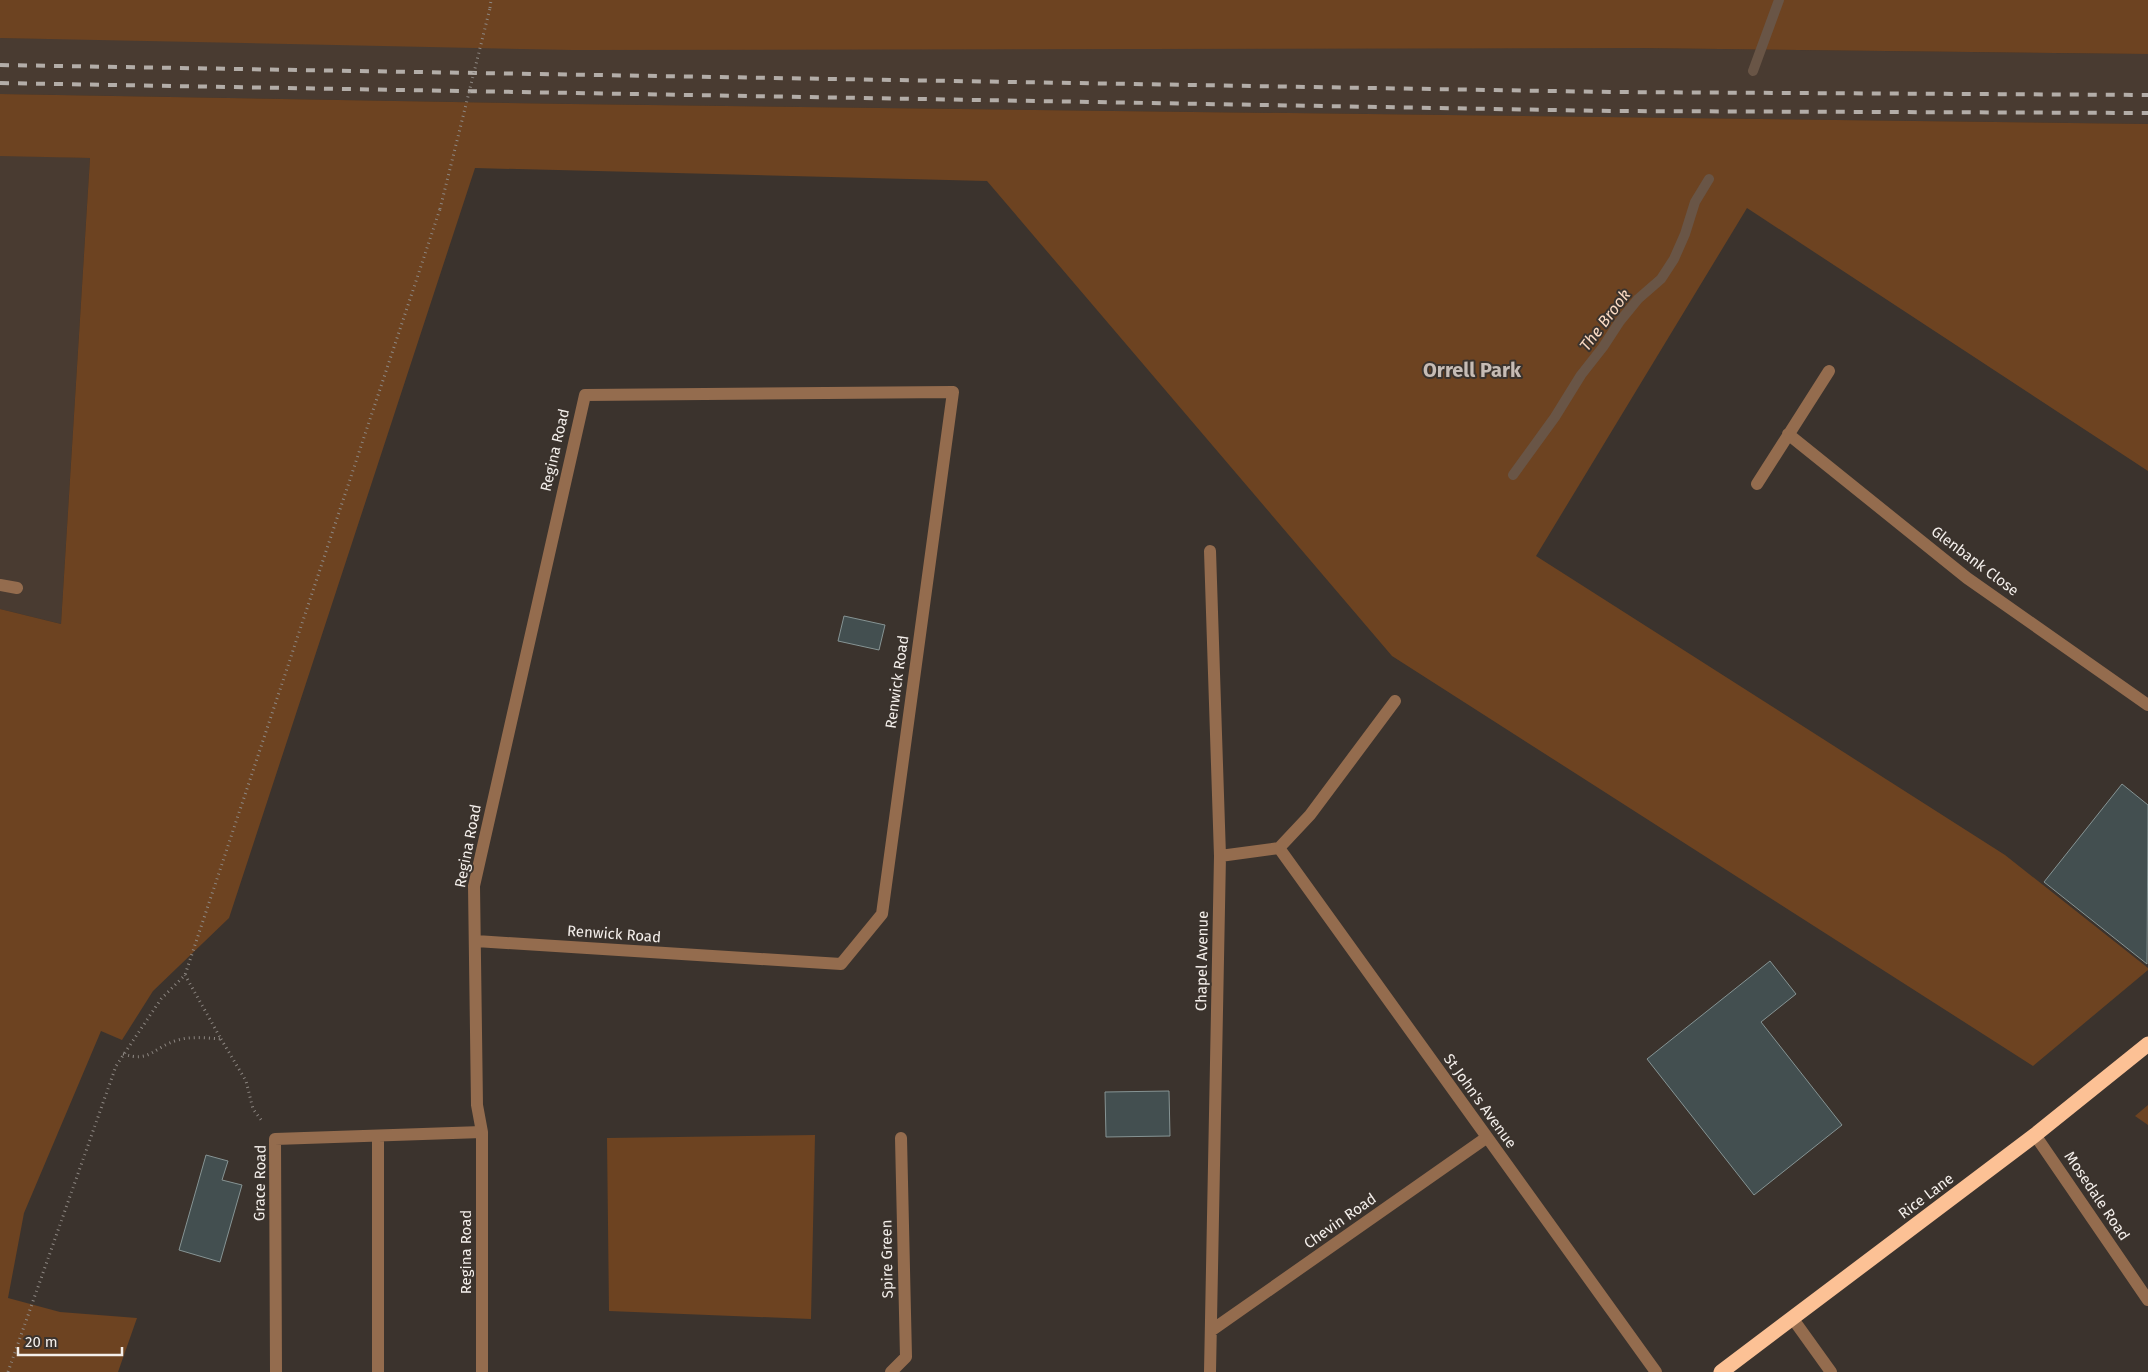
<svg xmlns="http://www.w3.org/2000/svg" width="2148" height="1372" font-family="'Fira Sans',sans-serif">
<rect width="100%" height="100%" fill="#3b332d"/>
<path fill="#493b31" d="M0 38 1640 48 2148 54V124L572 104 0 94Z
M0 155 90 158 61 624 0 609Z"/>
<path fill="#6d4321" d="M0 0H2148V54L1640 48 573 50 0 38Z
M0 94 572 104 2148 124V471L1747 208 1536 556 2005 855 2148 968V970L2033 1066 1392 656 987 181 475 168 229 918 153 991 122 1040 101 1031 24 1213 8 1298 60 1312 137 1318 118 1372H0V609L61 624 90 158 0 156Z
M2148 1105V1125L2135 1116Z
M815 1135 811 1319 609 1311 607 1138Z"/>
<g fill="none" stroke-linecap="round" stroke-linejoin="round">
<path stroke="#695546" stroke-width="10" d="M1753 71 1779 0
M1513 475 1555 417 1581 375 1603 347 1620 321 1638 299 1661 279 1674 259 1685 234 1695 202 1709 179"/>
</g>
<path fill="#434f50" stroke="#869494" d="M844 616 885 625 879 650 838 641Z
M2122 784 2148 805 2147 964 2044 882Z
M1770 961 1796 994 1761 1022 1842 1125 1754 1195 1647 1059Z
M1169 1091 1170 1136 1106 1137 1105 1092Z
M206 1155 228 1161 222 1180 242 1185 220 1262 179 1250Z"/>
<g fill="none" stroke-linecap="round" stroke-linejoin="round">
<path stroke="#8d8782" stroke-width="3" stroke-dasharray="1 4" stroke-linecap="butt" d="M490 8 491 0
M221 1039 246 1081 253 1109 262 1121
M123 1054C151 1063 153 1047 178 1040 191 1036 207 1038 221 1039L185 975
M8 1372 116 1066 161 999 185 975 440 209"/>
<path stroke="#946c4e" stroke-width="12" d="M1788 434 1967 578 2148 705
M1757 484 1829 371
M0 585 17 588
M1279 848 1656 1372
M1220 856 1279 848 1310 815 1395 701
M476 941 841 964 882 914 953 392 585 395 474 886 477 1105 482 1132V1372
M2035 1135 2148 1300
M378 1136V1372
M1793 1319 1831 1372
M1212 1330 1486 1138
M276 1372 275 1139 482 1132
M891 1372 906 1357 901 1138
M1210 1372 1220 856 1210 551"/>
<path stroke="#fcc195" stroke-width="15" d="M1721 1372 2035 1135 2148 1044"/>
<path stroke="#b3ada8" stroke-width="4" stroke-dasharray="9 9" stroke-linecap="butt" d="M0 65 1610 92 2148 95
M0 83 1610 111 2148 113"/>
<path stroke="#8d8782" stroke-width="3" stroke-dasharray="1 4" stroke-linecap="butt" d="M440 209 490 8"/>
</g>
<g text-anchor="middle" dominant-baseline="central" stroke-width="4" stroke-linejoin="round" paint-order="stroke">
<g font-size="15" fill="#f4efeb" stroke="#3b332d">
<text transform="translate(555 450) rotate(-77)">Regina Road</text>
<text transform="translate(1975 561) rotate(37)">Glenbank Close</text>
<text transform="translate(897 682) rotate(-82)">Renwick Road</text>
<text transform="translate(468 846) rotate(-79)">Regina Road</text>
<text transform="translate(614 934) rotate(4)">Renwick Road</text>
<text transform="translate(1202 961) rotate(-89)">Chapel Avenue</text>
<text transform="translate(1480 1101) rotate(54)">St John's Avenue</text>
<text transform="translate(260 1183) rotate(-89)">Grace Road</text>
<text transform="translate(1926 1196) rotate(-37)">Rice Lane</text>
<text transform="translate(2097 1196) rotate(56)">Mosedale Road</text>
<text transform="translate(1340 1221) rotate(-35)">Chevin Road</text>
<text transform="translate(466 1252) rotate(-90)">Regina Road</text>
<text transform="translate(887 1259) rotate(-91)">Spire Green</text>
</g>
<g font-size="16" font-style="italic" fill="#fbdbc4" stroke="#3b332d">
<text transform="translate(1605 320) rotate(-53)">The Brook</text>
</g>
<g font-size="20" font-weight="bold" fill="#c6bcb5" stroke="#3b332d">
<text x="1472" y="370">Orrell Park</text>
</g>
</g>
<path d="M18 1347v8h104v-8" fill="none" stroke="#f4efeb" stroke-width="2.5"/>
<text x="25" y="1347" font-size="15" fill="#f4efeb" stroke="#3b332d" stroke-width="4" paint-order="stroke">20 m</text>
</svg>
